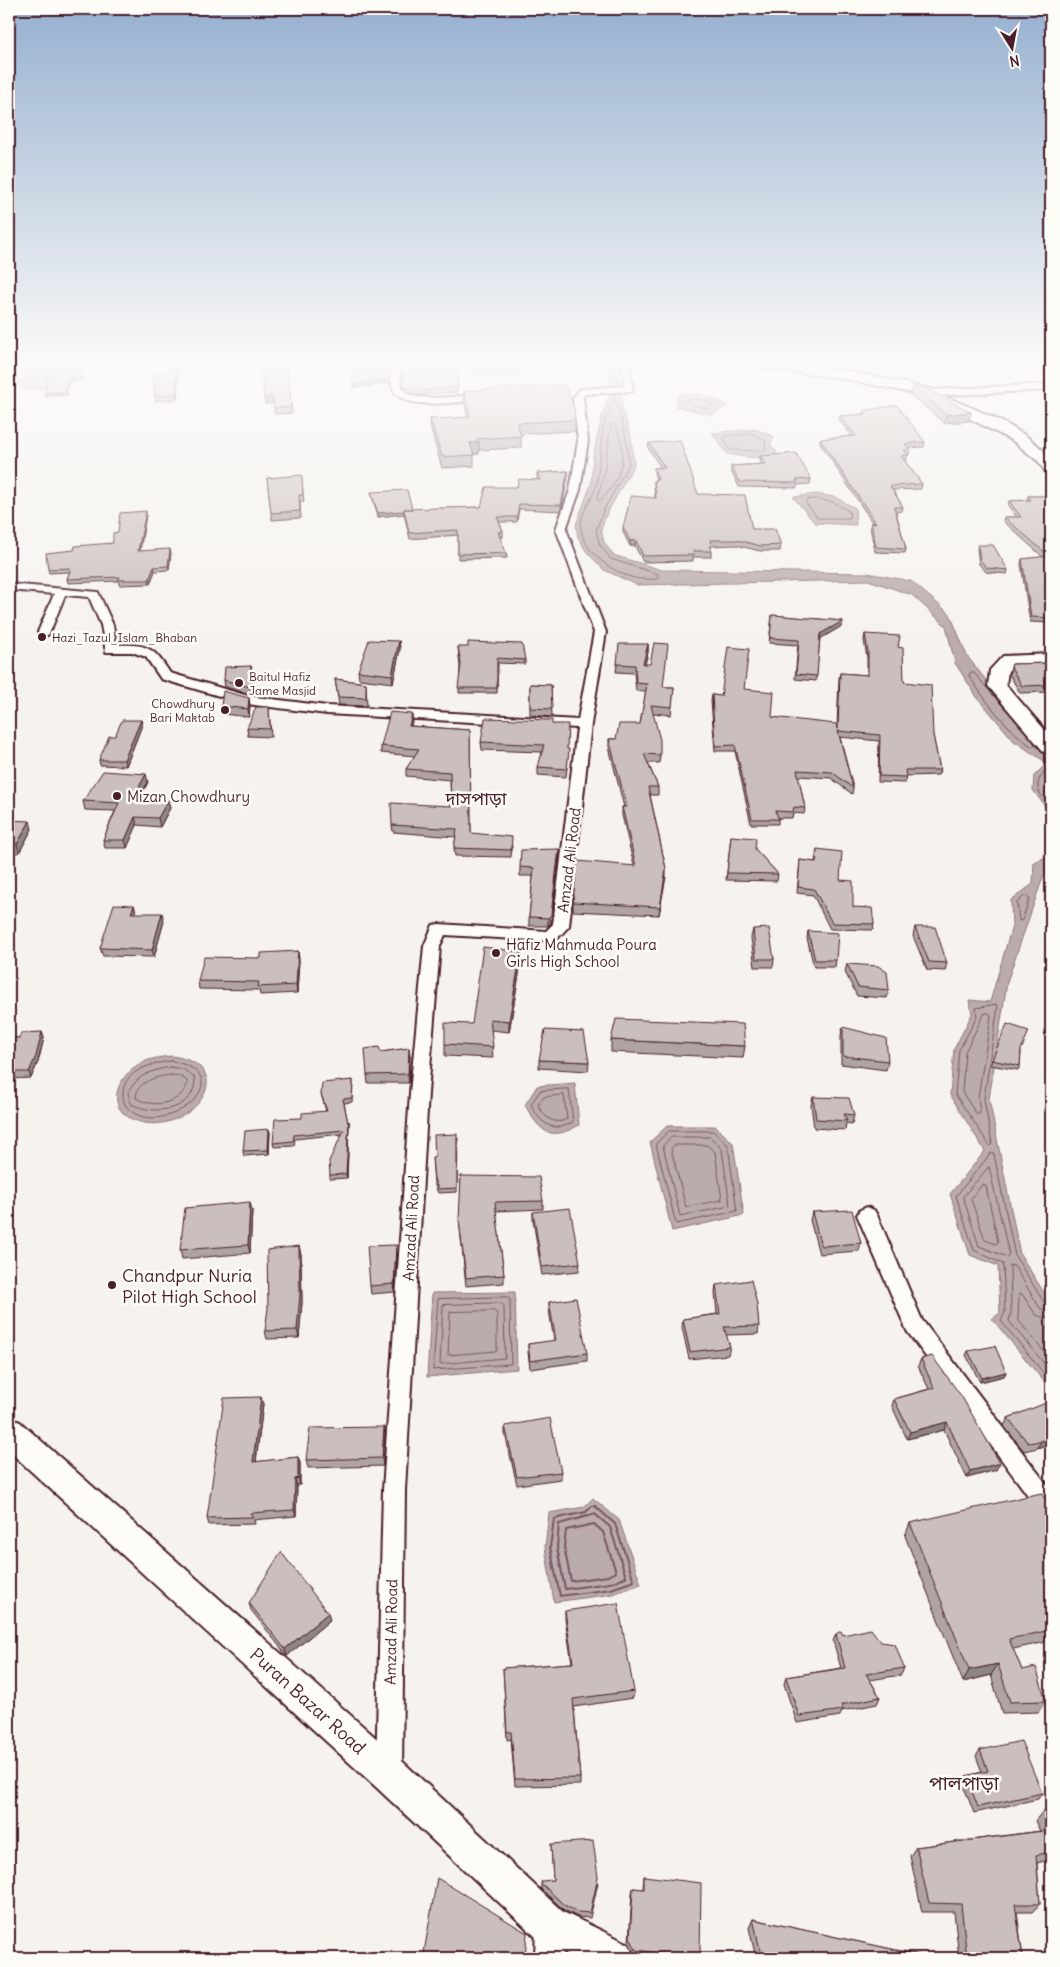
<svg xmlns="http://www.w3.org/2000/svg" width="1060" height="1967" font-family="Delius,'Noto Sans Bengali',sans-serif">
<rect width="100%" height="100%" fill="#f6f3ef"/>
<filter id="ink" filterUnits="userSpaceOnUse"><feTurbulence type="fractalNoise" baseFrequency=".02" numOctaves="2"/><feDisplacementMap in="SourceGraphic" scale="10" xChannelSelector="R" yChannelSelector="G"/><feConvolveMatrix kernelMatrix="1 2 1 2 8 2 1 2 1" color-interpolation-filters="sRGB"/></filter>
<g filter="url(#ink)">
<path fill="#bbabac" stroke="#8e7378" d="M23 362 54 365 60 386 29 390 9 384V367Z
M538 362 541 371 514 377 467 371 461 363Z
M607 362H617L623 411 631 437 634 465 607 513 601 529 604 542 613 555 662 570 867 573 911 581 950 614 967 656 1000 698 1051 753V820L1044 805 1033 790 1034 776 1047 763 1014 741 977 697 955 663 946 626 912 595 868 580 637 585 604 570 586 551 578 537 576 525 591 484 593 457 601 420 612 387Z
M679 394H700L729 405 711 415 675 406Z
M755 429 775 437 770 444 777 452C766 462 741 456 727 454L712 433Z
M816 494 835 497 855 508 856 525 815 523 793 497Z
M1051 855V870L1043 877 1007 982 989 1099 1020 1254 1051 1304V1390L992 1319 1000 1313 998 1266 970 1255 950 1194 985 1151 950 1095 954 1049 972 1014 969 1000 990 1002 1012 926 1011 900 1033 884 1034 862Z
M172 1056C249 1068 183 1143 132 1119 103 1105 120 1073 142 1063 151 1058 161 1057 172 1056Z
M575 1083 579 1125C550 1142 540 1132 525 1105L537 1086Z
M667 1126H715L733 1143 744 1215 672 1231 650 1142Z
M515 1292 517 1369 427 1377 432 1293Z
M593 1498 619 1520 641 1584 613 1594 554 1602 545 1547 549 1513 584 1507Z"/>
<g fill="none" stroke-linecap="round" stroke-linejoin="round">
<path stroke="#77575f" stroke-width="1" d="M467 362C484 375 512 371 532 368L533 362
M687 399H699L712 403 713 406 708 409 685 402Z
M614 400 617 402 626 438 629 464 603 511 596 531 600 545 611 559 658 574V579C649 579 640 580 631 577 610 571 577 547 581 521 584 507 595 496 597 482 601 454 599 426 614 400Z
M614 424C630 450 622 482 599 501L597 499 604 473 611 425Z
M753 434 765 440 766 451 730 450 724 439 726 436Z
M816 499 833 502 849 511 850 518H818L806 503 807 500Z
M1035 743 974 673H970L969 676C987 703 1006 728 1032 747L1035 744
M1051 756C1050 769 1036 777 1038 788 1039 794 1047 802 1051 808
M1026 895 1030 898 1022 920 1019 921 1017 903Z
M989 1013 991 1016 978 1097 980 1113 977 1115 962 1092 965 1052 984 1014Z
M172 1061C178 1063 185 1064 190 1067 228 1087 166 1133 134 1113 127 1109 122 1102 123 1094 123 1070 153 1063 172 1061Z
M989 1063 998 1007 996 1004 976 1008 977 1017 959 1050 955 1094 990 1146 992 1144 984 1099 989 1065
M171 1067 183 1069 195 1078C196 1111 155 1116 131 1104L128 1093C137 1075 152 1070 171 1067Z
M171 1075 180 1076 188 1082C182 1104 154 1109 136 1098 136 1081 158 1076 171 1075Z
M569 1089 573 1122C554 1134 539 1123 531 1104L540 1091Z
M564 1095 567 1119C554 1126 544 1117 538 1105L544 1097Z
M669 1131H713L728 1145 737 1211 676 1224 656 1144Z
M672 1137H710L722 1149 730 1206 680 1216 663 1146Z
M675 1145H707L715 1152 722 1200 686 1207 671 1149Z
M989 1167 1009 1254 1007 1257 979 1246 963 1197Z
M983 1184 986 1186 998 1242 996 1244 985 1240 971 1199Z
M507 1297 510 1299 511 1364 433 1370 438 1299Z
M501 1303 504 1306 505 1358 440 1364 443 1305Z
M1051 1306 1045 1304 1015 1256 994 1154 991 1153 956 1196 974 1250 1003 1264 1005 1312 1001 1321 1051 1382
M494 1311 497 1313V1351L448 1355 450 1312Z
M1051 1313 1040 1308 1014 1266 1010 1265 1011 1312 1009 1321 1051 1372
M1051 1320 1036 1315 1022 1294H1019L1018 1320 1051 1360"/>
<path stroke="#77575f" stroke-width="2" d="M592 1506H595L615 1524 634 1581 611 1589 560 1596 550 1547 554 1519 586 1512Z
M595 1514 610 1527 626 1577 610 1583 565 1589 557 1547 559 1524Z
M594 1524 603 1532 616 1572 608 1576 571 1581 564 1547 566 1530Z"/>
<defs>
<path id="minor" d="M391 362H399C400 370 399 382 403 389 411 405 468 395 485 393L490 396 485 399C463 401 404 413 393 389 390 382 391 370 391 362Z
M621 362H629L633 391 585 394 583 398 588 441 580 490 566 529 606 632 591 724 569 926 556 940 550 941 445 935 440 946 428 1093 405 1490 402 1771 398 1780 389 1784 380 1780 376 1771 383 1490 410 1093 424 946 433 925 439 924 546 931 553 924 577 728 327 714 247 704 161 679 146 657 132 652H106L101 625 89 597 65 595 50 632 48 635H40L38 632 54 594 9 590V584L98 592 113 625 116 645C148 644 153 647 170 673L248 696 327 706 578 720 594 632 556 529 570 490 578 441 573 398 579 390 582 389 625 386Z
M1051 384V390L930 396 925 393 930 390Z
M867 1207 874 1210 877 1215 922 1320 1051 1490V1519L1043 1516 907 1331 857 1215 860 1210Z
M550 1911 560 1915 564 1925 563 1958H535L536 1925 540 1915Z"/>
<path id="secondary" d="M740 362C806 362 871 374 935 390L943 396C975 409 1031 430 1051 460V474L1046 473 1039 462 1013 441 926 396 841 378 746 366Z
M1051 654V664L1014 665 1008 671 1006 685 1051 737V754L1044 752 988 686 990 670 1003 656Z
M9 1418 20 1422 402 1761 563 1912 629 1944 634 1958H575L537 1938 376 1787 9 1451Z"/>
</defs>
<use href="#minor" stroke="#4a1f2b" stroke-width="4"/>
<use href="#secondary" stroke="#4a1f2b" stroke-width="4"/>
<use href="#minor" fill="#fdfcf7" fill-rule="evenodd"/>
<use href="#secondary" fill="#fdfcf7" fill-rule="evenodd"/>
</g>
<path fill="#afa4a3" stroke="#4a1f2b" d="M274 362H292V364L274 365Z
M401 362H453L458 374 457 392 416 395 406 392Z
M1042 362H1051V369L1048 366H1045Z
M287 366 292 413 275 414 273 403 265 404Z
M152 371 178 374 177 399 156 401Z
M913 386 969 421 944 423 911 395Z
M464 391 575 420V431L520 434 521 436V448L479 450V454H474V466L442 468 431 430 430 419 468 418 464 401Z
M864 411 925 442 924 447 909 448 910 450 909 455H907V460H904L922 484 921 489 893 490 903 507 902 511 896 512 906 549 905 553 875 552 870 527 871 522H872L820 443V439L852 436 839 420 840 416 863 414Z
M649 443 698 494 752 529 781 545 780 551H760L736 545 711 546V557H693V561L643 562 635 546H630L623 532V527L655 498 654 486V480H656L654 473V468H661L648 448Z
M760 456 811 479 810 484 797 485V488L739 487 731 471V466L762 464 760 461Z
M568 471V476L561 511 519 509 517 522H499L503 531V537H500L506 553 507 558 458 559V535L410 539 404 514 378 517 372 496 371 492 412 509 481 507 517 487 538 479 537 478V473Z
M267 478 302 482 304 502H300L301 518 272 520Z
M1028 496H1051V623L1030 622 1021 564 1022 559 1043 557 1003 521 1004 517H1017L1008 506 1009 501 1027 500Z
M146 515 140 551 171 553 169 570 155 571 150 584 119 585V581L68 583 67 579 70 572 49 573 48 569 74 550 113 543 118 532Z
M978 545 1008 570 1007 574 986 572 979 564 977 549Z
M772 615 843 621 842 626 820 638 816 681 795 679 798 645 769 643Z
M865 634 898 647 904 682 933 735 940 770 938 775 906 776 905 783 878 782 879 741 840 737 853 788 852 794 831 778 798 776 805 808 804 814 793 813 792 818H778V824H751L735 751H715L711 701 712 695 721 696 744 689 772 717 837 726 839 678 840 673 867 675V658L864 640Z
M399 641 400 649 393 683 359 679 358 671Z
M648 644V652L645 664 663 687H674L671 715 653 713 660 755 659 763H648L658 787V795H650L666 869 659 915 573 911V902L634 866 622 815V807H624L609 747V739H616L640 724 646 691H636L634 673 616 672 617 664Z
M458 647 525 660V664L498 663 497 693H459L460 666Z
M1050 661H1051V692L1020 693 1009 674 1012 664 1050 663Z
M251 666 253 674 251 694 225 687 224 680Z
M335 679 366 683 367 706 339 705Z
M530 684 551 685 552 717 530 715Z
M249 698 250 706 249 717 223 714 221 706Z
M269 707 271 737 248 736 247 728Z
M412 714V721L411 726 470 730 471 833 512 845 511 857 455 856 454 848 456 837 393 832 392 825 451 806 450 780 406 776V769L415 756 381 753V746Z
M141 720 142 725 126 766 100 765 99 760 115 736Z
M552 724 567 749 568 757 566 777 538 775V767L542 752 482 750 481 742Z
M148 782 140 798 170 808 160 827 137 825 127 848H105L103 840 115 811 85 810 83 801Z
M9 804H11L14 812 9 820 32 829 19 853 9 852Z
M731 836 755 849 778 874 777 881 726 880Z
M559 849V858L551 923 548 926H529V917L533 876H520V867Z
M817 849 840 880 853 907 874 924 873 930 830 929 813 895 797 893 800 860 815 862Z
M134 905 136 912 135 913 164 921 154 957 103 956 100 948Z
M915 927 947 963 945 971 927 970 913 936Z
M753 929 774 959 773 967H755L751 938Z
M808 931 836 960 835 967H814L807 938Z
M298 951 299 960 297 993 260 995 259 990 199 989 198 981Z
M521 952V963L509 1032 491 1030 493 1058 445 1056V1044L472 1024Z
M847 964 889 990 887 998 857 996 845 972Z
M843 1027 888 1061 886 1070 841 1064V1035Z
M42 1032 44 1038 38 1062 31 1078 9 1079V1038H19Z
M611 1040 745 1046 743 1058 611 1052Z
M409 1048 410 1057 409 1083H368L367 1075 381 1052Z
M1021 1051 1020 1066 1018 1070 990 1065 992 1060Z
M539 1060 589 1062 588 1071 539 1068Z
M353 1080V1084L352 1102 344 1103 348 1123 349 1121V1125L347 1178 330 1179V1175L342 1134 295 1139 294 1146 274 1147 273 1143 302 1118 326 1111 321 1094Z
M813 1097 854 1115 852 1124 846 1123 845 1130 814 1128 811 1105Z
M269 1129 270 1133 269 1154 244 1156 243 1151Z
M458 1138 457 1192 438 1193 434 1183 432 1157H435Z
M461 1176 543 1201V1209L496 1211 504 1275V1283L466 1286 460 1228Z
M252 1210 250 1253 182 1259 180 1250Z
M533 1212 580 1263 579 1271 542 1275 533 1220Z
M812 1212 861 1243 859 1251 819 1254 810 1220Z
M397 1253 395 1292 371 1294 370 1286Z
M301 1254 302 1302 299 1338 267 1339 265 1331Z
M716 1285 759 1326 758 1334 726 1335 730 1347 728 1355 689 1359 682 1327 683 1319 717 1314 715 1293Z
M549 1302 587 1353V1361L530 1369 528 1352V1344L554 1341 549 1310Z
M968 1351 1006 1372 1004 1376 980 1382 966 1355Z
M921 1359 996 1470 967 1478 944 1430 907 1439 892 1406 894 1399 929 1389 918 1366Z
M1051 1402V1443L1037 1448 1024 1451 1004 1426 1008 1418Z
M263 1404 256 1462 298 1457 300 1463V1485H297L296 1516 254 1520 255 1524 209 1525 207 1518Z
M505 1426 561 1472V1479L517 1485 505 1434Z
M385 1435 383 1466 308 1468 306 1460Z
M1049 1504 1051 1505V1641L1013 1649 1022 1670 1046 1701 1038 1712 1002 1713 991 1675 963 1682 905 1536 910 1523Z
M249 1603 330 1620 287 1656 251 1610Z
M565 1611 634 1691 633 1698 574 1707 580 1778V1785L515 1786 511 1739 507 1740 503 1668 572 1663 565 1619Z
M836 1634 881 1642 904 1668 901 1675 870 1680 880 1697 877 1704 842 1711 840 1716 797 1723 784 1684 786 1677 841 1668 833 1641Z
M980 1750 1042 1793 1038 1799 974 1813 962 1782 966 1776 982 1772 976 1756Z
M1051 1810V1859L1037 1863 1040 1904 1032 1912H1017L1023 1958H959L954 1912H922L910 1856 916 1847 1040 1831 1035 1821 1043 1811Z
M551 1844 598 1883 590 1918 578 1917 564 1910 541 1889V1883L553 1880Z
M644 1876 700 1958H657L635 1955 629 1942 632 1893 633 1888 643 1889Z
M753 1919 933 1958H756L749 1928Z"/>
<path fill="#8e8685" stroke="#4a1f2b" d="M84 362H85L84 368H80V365Z
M389 362 390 383 353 388V384Z
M177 369 178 374 177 399 176 394Z
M82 376 83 380 68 382 67 395 46 397 45 393 68 378Z
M272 397 273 403 265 404 264 398Z
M971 412 969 421 944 423 946 415Z
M479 442V454H470V443Z
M568 471V476L561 511V505Z
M146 511V515L139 556 138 551Z
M404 511V514L378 517V513Z
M636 540 635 546H630V541Z
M170 549 171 553 169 570 168 566Z
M154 567 155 571 150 584 149 580Z
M843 621 842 626 820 639V634Z
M399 641 400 649 393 683 392 675Z
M648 644V652L643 672V664Z
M251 666 253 674 251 694 250 687Z
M249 698 250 706 249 717 248 709Z
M412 714V721L409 734V726Z
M141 720 142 725 126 766 124 760Z
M146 774 148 782 135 806 133 798Z
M10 781 12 790 9 794V783Z
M168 800 170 808 160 827 158 818Z
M11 804 14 812 9 821V808Z
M135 817 137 825 127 848 125 840Z
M30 821 32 829 19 853 17 844Z
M559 849V858L551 923 548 926V918Z
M666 869V877L659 915 660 907Z
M134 905 136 912 133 921 131 913Z
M162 913 164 921 154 957 152 950Z
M298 951 299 960 297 993 296 985Z
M521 952V963L509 1032V1021Z
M42 1032 44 1038 38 1062 31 1078 29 1072Z
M409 1048 410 1057 409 1083 408 1074Z
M349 1121V1125L347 1178 346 1174Z
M269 1129 270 1133 269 1154 268 1150Z
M250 1202 252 1210 250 1253 248 1245Z
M396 1245 397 1253 395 1292 394 1284Z
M299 1246 301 1254 302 1302 299 1338 297 1330Z
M1006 1372 1004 1376 980 1382 982 1378Z
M261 1397 263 1404 255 1468 253 1462Z
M947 1422 944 1430 907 1439 910 1432Z
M384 1427 385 1435 383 1466 382 1458Z
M1051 1436V1443L1037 1448 1041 1441Z
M298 1457 300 1463V1485L298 1478Z
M1000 1463 996 1470 967 1478 970 1471Z
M295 1479 297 1485 296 1516 294 1510Z
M328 1613 330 1620 287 1656 285 1649Z
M998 1664 991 1675 963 1682 969 1670Z"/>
<path fill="#cbbfbe" stroke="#4a1f2b" d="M50 362H84L83 364 80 365 82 376 68 378 66 391 45 393Z
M352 362H389L390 379 353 384Z
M401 362H453L458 374 457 388 416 391 405 387Z
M287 366 291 407 274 408 272 397 264 398 261 368Z
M177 369 176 394 155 396 152 371Z
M565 385 574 408 575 420 517 423 521 436 477 439 479 442 470 443 474 455 442 457 430 419 470 417 464 391Z
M913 386 927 389 971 412 946 415Z
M897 405 925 442 905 444 910 450H904L908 455 901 456 922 484 890 486 903 507H894L906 549 876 547 871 522 876 523 820 439 856 436 840 416 866 414 864 411Z
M680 440 698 494 745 495 752 529H775L781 545 761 546 737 540H710L711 551H693L694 555 643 556 636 540 630 541 623 527 631 496 656 498 654 480H658L654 468H665L649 443Z
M796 453 811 479 796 480 797 483 739 482 731 466 766 464 760 456Z
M568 471 561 505 519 504 517 517H497L503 531 498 532 506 553 458 554V530L409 533 404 509 481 507 486 487H517L519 479 541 480 537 473Z
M302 475 303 495H299L300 511 271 513 267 478Z
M407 490 412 509H404V511L378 513 371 492Z
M1028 496H1051V618L1031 617 1022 559 1049 556 1004 517H1021L1009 501 1031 500Z
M146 511 138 551 170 549 168 566 154 567 149 580H118L120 577 67 579 71 568 48 569 46 553 74 550 75 546 113 543V533L118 532 120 513Z
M978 545H993L1008 570 987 568 980 560Z
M772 615 843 621 820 634 817 676 796 674 799 640 770 638Z
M865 634 900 636 898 647 903 648 904 682 931 685 933 735 940 770H905L906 777 879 776 880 735 838 731 853 788 832 772 797 770 805 808 794 807 793 812 775 811 779 819H752L735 745 715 746 712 695 721 696 728 647 749 649 744 689 774 692 772 717 836 724 838 729 840 673 868 675V652Z
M369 640 399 641 392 675 358 671Z
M468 642 522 644 525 660 497 658V688H458L461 664 458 647H468Z
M654 643 668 644 663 687H674L672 707 651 705 660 740V755L644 754 658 787H648L666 869 660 907 573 902 577 861 636 866 622 807H627L609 739H616L619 724H640L647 684 636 683 635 665 617 664 619 644H648L643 664H650Z
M1051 663V685L1022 686 1011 667 1012 664Z
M251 666 250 687 224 680 225 667Z
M335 679 366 683V698L338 697Z
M530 684 551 685 552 709 530 708Z
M223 691 249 698 248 709 221 706Z
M256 707H269L270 729 247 728Z
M390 712 412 714 409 726 470 730 471 833 512 837 511 850 454 848 457 829 392 825 391 803 451 806 450 772 406 769 419 749 381 746Z
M485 718 552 720V724H568L567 749H569L567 769 538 767 544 745 481 742Z
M122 720H141L124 760H99L109 736H115Z
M103 771 146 774 133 798 168 800 158 818 135 817 125 840H103L119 803 83 801Z
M9 820 30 821 17 844H9Z
M731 836 756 838 755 849 778 874 727 873Z
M559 849 551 915 548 918 529 917 534 868 520 867 521 850Z
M817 849 842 852 840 880 853 881V907L872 908 874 924 832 923 814 889 798 887 800 860 816 862Z
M114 904 134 905 131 913H162L152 950 100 948Z
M915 927H935L947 963 929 962Z
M769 928 774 959H756L753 929Z
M808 931 838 933 836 960H815Z
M483 947 521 952 509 1021 490 1019 493 1047 445 1044V1023L472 1024Z
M298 951 296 985 258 987 259 982 198 981 204 957 261 958V953Z
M847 964 878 966 887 972 889 990 858 987Z
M616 1019 743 1024 745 1046 611 1040Z
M1007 1024 1029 1031 1021 1050 1020 1066 992 1060Z
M843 1027 886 1038 888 1061 843 1056Z
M545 1030 584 1032 589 1062 539 1060Z
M42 1032 36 1056 29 1072H9V1038H19L21 1033Z
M379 1047 381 1052 409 1048 408 1074 367 1075 365 1049Z
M353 1080 352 1098 343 1099 348 1123 349 1121 346 1174 330 1175 329 1161 344 1130 294 1135 293 1141 273 1143 275 1119 302 1118V1113L327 1111 321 1094 322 1083Z
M813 1097 849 1098 854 1115 844 1114 847 1121 816 1119Z
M269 1129 268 1150 243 1151 245 1131Z
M457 1134V1188L438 1189 434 1179 432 1157H435L434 1135Z
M461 1176 539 1177 543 1201 495 1202 504 1275 466 1278 459 1220Z
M250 1202 248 1245 180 1250 185 1208Z
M570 1208 580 1263 542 1267 533 1212Z
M852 1210 861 1243 821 1246 812 1212Z
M396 1245 394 1284 370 1286 367 1246Z
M299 1246 300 1294 297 1330 265 1331 268 1308 267 1250Z
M751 1280 757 1304 759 1326 724 1327 730 1347 690 1352 683 1319 720 1314 716 1285Z
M576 1298 587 1353 530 1361 528 1344 556 1340 549 1302Z
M995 1346 1006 1372 982 1378 968 1351Z
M932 1356 962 1397 1000 1463 970 1471 947 1422 910 1432 894 1399 934 1388 921 1359Z
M261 1397 253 1462 298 1457V1478L295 1479 294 1510 250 1513 253 1517 207 1518 224 1398Z
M1051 1401V1436L1041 1441 1028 1443 1008 1418Z
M550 1418 561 1472 517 1477 505 1426Z
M384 1427 382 1458 306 1460 310 1428Z
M1041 1493 1049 1504 1051 1505V1630L1009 1639 1022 1670 1036 1667 1046 1701 1010 1702 998 1664 969 1670 910 1523Z
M281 1552 328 1613 285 1649 249 1603Z
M618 1603 634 1691 573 1699 580 1778 515 1779 511 1732H507L503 1668 573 1663 565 1611Z
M871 1629 881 1642 895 1644 904 1668 866 1674 880 1697 841 1705 843 1710 799 1716 786 1677 845 1668 836 1634 841 1631 843 1635Z
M1021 1741 1042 1793 978 1807 966 1776 988 1771 980 1750Z
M1051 1810V1830L1043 1811Z
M1051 1830V1852L1036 1855 1040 1904H1015L1023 1958H967L961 1904 929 1903 916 1847Z
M593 1841 598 1877 590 1913 578 1912 564 1905 541 1883 542 1881 553 1880 551 1844Z
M644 1876 701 1883 700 1958H694L636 1950 630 1937 633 1888 644 1889Z
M437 1878 527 1933 525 1958H423Z
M753 1919 933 1958H762Z"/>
</g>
<linearGradient id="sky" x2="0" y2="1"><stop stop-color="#96b0d0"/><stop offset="0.57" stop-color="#fbfaf8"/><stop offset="1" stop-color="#fbfaf8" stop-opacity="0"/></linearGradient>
<rect width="1060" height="637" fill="url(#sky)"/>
<g fill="#4a1f2b" stroke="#fdfcf7" stroke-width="2">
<circle cx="42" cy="637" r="5"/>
<circle cx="239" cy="683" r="5"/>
<circle cx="225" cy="710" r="5"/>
<circle cx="117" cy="796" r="5"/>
<circle cx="496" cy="953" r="5"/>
<circle cx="112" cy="1285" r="5"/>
</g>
<g text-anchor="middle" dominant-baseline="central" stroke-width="5" stroke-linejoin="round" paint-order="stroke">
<g font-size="12" fill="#4a1f2b" stroke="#fdfcf7" text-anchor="start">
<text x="52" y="637">Hazi_Tazul_Islam_Bhaban</text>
<text x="249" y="676">Baitul Hafiz<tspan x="249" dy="14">Jame Masjid</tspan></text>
<text x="215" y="703" text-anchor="end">Chowdhury<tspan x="215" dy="14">Bari Maktab</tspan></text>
</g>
<g font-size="15" fill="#4a1f2b" stroke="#fdfcf7" text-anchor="start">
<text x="127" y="796">Mizan Chowdhury</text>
<text x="506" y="944">Hafiz Mahmuda Poura<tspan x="506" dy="17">Girls High School</tspan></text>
</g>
<g font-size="15" fill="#4a1f2b" stroke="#fdfcf7">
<text transform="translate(569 860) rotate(-83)">Amzad Ali Road</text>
<text transform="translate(411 1228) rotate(-87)">Amzad Ali Road</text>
<text transform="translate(391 1632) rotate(-89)">Amzad Ali Road</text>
</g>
<g font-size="18" fill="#4a1f2b" stroke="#fdfcf7">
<text x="476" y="798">দাসপাড়া</text>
</g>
<g font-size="18" fill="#4a1f2b" stroke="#fdfcf7" text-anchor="start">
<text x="122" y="1275">Chandpur Nuria<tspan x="122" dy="21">Pilot High School</tspan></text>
</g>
<g font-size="18" fill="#4a1f2b" stroke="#fdfcf7">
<text transform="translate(308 1701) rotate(42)">Puran Bazar Road</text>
</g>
<g font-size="19" fill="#4a1f2b" stroke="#fdfcf7">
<text x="964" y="1783">পালপাড়া</text>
</g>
</g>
<rect width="1060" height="1967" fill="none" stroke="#fdfcf7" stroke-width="30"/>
<rect x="15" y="15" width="1030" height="1937" fill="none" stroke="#4a1f2b" stroke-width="2" filter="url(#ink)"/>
<g transform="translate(1012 48) rotate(169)" stroke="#fdfcf7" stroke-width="4" paint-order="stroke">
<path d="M0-4L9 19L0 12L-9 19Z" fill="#4a1f2b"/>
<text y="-8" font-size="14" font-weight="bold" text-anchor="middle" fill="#4a1f2b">N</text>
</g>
</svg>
